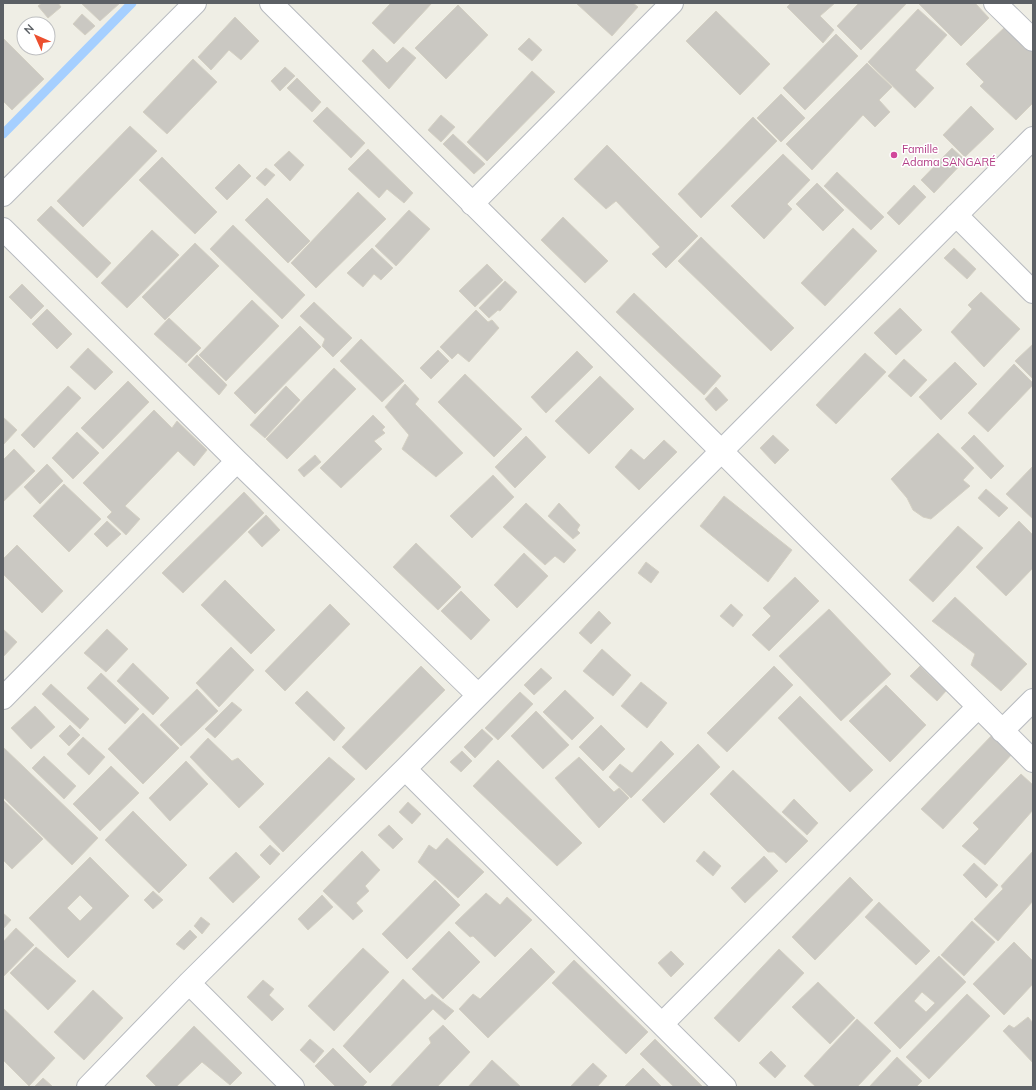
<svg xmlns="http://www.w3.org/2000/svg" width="1036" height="1090" font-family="Mulish,sans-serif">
<rect width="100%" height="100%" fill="#efeee5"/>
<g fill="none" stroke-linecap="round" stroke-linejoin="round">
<path stroke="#a5cfff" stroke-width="9" d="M3 134 132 3"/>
</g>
<path fill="#cac8c2" stroke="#d4d0c3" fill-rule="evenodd" d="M42 3H58L61 7 48 18 38 6Z
M81 3H120L100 21Z
M391 3H432L394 44 372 23Z
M576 3H633L638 7 612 36Z
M791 3H835L820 16 834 30 823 43 787 7Z
M859 3H907L861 50 837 26Z
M920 3H975L989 18 961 46 919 4Z
M458 5 488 35 446 79 415 48Z
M918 9 947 35 915 70 934 88 915 108 868 62Z
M716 11 770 64 740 95 686 41Z
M82 14 95 26 85 35 73 24Z
M235 17 259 41 241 60 229 50 211 70 198 57Z
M1006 26 1033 53V103L1016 120 980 86 984 82 966 64Z
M836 34 858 56 805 110 783 88Z
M3 38 44 79 12 110 3 101Z
M529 38 542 50 532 61 518 49Z
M403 47 416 58 389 89 362 61 373 49 387 63Z
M193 59 217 82 167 134 143 112Z
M867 63 892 87 879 100 890 112 875 127 863 115 812 170 786 144Z
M285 67 295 76 280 91 271 81Z
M532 71 555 92 487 161 467 142Z
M297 78 321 102 312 112 287 88Z
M781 94 805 118 781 142 757 118Z
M971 106 994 129 965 157 943 135Z
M327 107 365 143 351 158 313 121Z
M441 115 455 127 441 142 428 130Z
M753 117 777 141 701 218 678 194Z
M130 126 157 151 83 227 57 201Z
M453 134 485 164 474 174 443 144Z
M607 145 698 236 666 268 652 254 660 247 616 201 606 209 574 179Z
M952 148 965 160 934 193 921 180Z
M368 149 413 193 404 203 387 189 379 198 348 169Z
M289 151 304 165 290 181 274 165Z
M783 154 810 180 787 204 792 209 764 239 731 206Z
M162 157 217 212 195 234 139 180Z
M239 164 251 176 227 200 215 188Z
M266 168 275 175 265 186 256 178Z
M837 172 884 217 871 230 824 186Z
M817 183 844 210 823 231 796 204Z
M914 185 926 197 899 225 887 213Z
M358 192 386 219 316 288 291 263Z
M267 198 310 241 288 263 245 220Z
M51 206 111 263 97 278 37 220Z
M409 210 430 229 396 266 375 246Z
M563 217 608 261 585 283 541 240Z
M233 225 305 295 282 319 210 249Z
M853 228 877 251 825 306 801 283Z
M152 230 179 255 127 308 101 283Z
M701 237 794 328 771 351 678 261Z
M195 243 219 266 165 320 142 297Z
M372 248 393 268 381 280 374 274 363 287 347 273Z
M954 248 976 269 967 279 944 258Z
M487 264 503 280 475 307 459 291Z
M505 281 517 292 500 311 498 310 489 318 479 308Z
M22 284 44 306 31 319 9 297Z
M981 292 1020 329 984 367 951 332 972 309 968 305Z
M634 293 721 376 704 395 616 312Z
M252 300 279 326 226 381 199 355Z
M314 302 352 338 333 357 322 346 325 339 300 316Z
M900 308 922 330 896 355 874 333Z
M47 309 72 334 57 349 32 324Z
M476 310 488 322 492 320 499 328 469 362 458 353 452 359 440 347Z
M169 318 201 348 186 363 154 334Z
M300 326 321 347 255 414 234 393Z
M361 339 404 381 382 402 340 361Z
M1033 344V379L1015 361Z
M88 348 113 372 95 390 70 367Z
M438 350 449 361 431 379 420 368Z
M577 351 593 367 546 413 531 397Z
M865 353 886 372 836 424 816 405Z
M197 355 227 385 219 395 188 365Z
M904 359 927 380 911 397 888 376Z
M955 362 977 384 941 420 919 397Z
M1014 364 1033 383V385L988 432 968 413Z
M334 368 356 389 287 459 266 439Z
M465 374 522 429 494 457 438 402Z
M600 376 634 409 589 454 555 421Z
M128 381 149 402 103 449 81 428Z
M405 384 419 399 415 404 463 453 436 477 402 449 409 435 385 407Z
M68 386 81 398 34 448 21 435Z
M286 386 300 400 265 438 250 425Z
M716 387 728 400 716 411 705 399Z
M154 410 172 428 177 421 207 450 194 466 178 451 125 506 140 519 126 535 107 517 112 512 83 483Z
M373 415 385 427 382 430 385 433 374 441 382 449 341 488 320 468Z
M3 417 17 430 3 445Z
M77 432 99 453 73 479 52 458Z
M938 433 974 468 963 480 970 486 931 519 923 517 913 510 907 498 891 479Z
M773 435 789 450 775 464 760 448Z
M974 435 1004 466 991 479 961 448Z
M526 436 546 457 515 488 495 467Z
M664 440 677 452 639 490 615 467 631 449 644 460Z
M14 449 35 471 3 502V460Z
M315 455 321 462 304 477 298 470Z
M47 464 63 481 40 504 24 487Z
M1033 466V519L1006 494Z
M493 475 514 497 472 538 450 516Z
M64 484 101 519 69 552 33 516Z
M986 489 1008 508 999 517 978 498Z
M244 492 264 513 183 593 162 573Z
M724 496 792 550 768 582 700 526Z
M526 503 576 550 564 563 555 556 545 565 503 527Z
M559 503 580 525 577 530 580 533 573 539 548 516Z
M266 515 280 530 262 547 248 532Z
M107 521 121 534 107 547 94 534Z
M1019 521 1033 535V568L1006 596 976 567Z
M958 526 983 548 933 602 909 580Z
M416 543 461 587 438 610 393 567Z
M17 545 63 591 42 613 3 574V559Z
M524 553 548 576 517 608 494 585Z
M646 562 659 572 651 583 638 573Z
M795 577 819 601 769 651 752 635 771 616 763 608Z
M225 580 275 630 251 654 201 605Z
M461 591 490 620 471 640 441 611Z
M955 597 1027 664 1001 691 971 665 975 654 932 621Z
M330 604 350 624 285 691 265 671Z
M731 604 743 615 733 627 720 616Z
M829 609 891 674 841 721 779 656Z
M599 611 611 623 591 644 579 633Z
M3 629 17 642 3 657Z
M107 629 128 649 106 672 84 653Z
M231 647 254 670 219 707 196 683Z
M602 649 631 675 613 696 583 671Z
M133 663 169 698 153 715 117 681Z
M421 666 445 690 366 770 342 747Z
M774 666 793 685 727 752 707 733Z
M920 666 946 691 937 701 910 676Z
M541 668 552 678 534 695 524 685Z
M101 673 139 709 125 724 87 688Z
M641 682 667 703 647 728 621 706Z
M51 684 89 719 80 729 42 694Z
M886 685 926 725 890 762 849 721Z
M197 689 218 711 181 746 160 725Z
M565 690 594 718 572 740 543 712Z
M307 691 345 728 334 741 295 703Z
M520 692 533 704 498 740 485 728Z
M800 696 873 770 850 792 778 718Z
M232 702 242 710 215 738 205 729Z
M35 706 55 727 31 749 11 728Z
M536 711 569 745 543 769 511 736Z
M143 713 179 748 143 784 108 749Z
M70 725 80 735 69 746 59 736Z
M601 725 625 749 603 771 579 747Z
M482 729 493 739 475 758 464 747Z
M994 733 1014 752 943 829 921 809Z
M83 737 105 757 89 775 67 754Z
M208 738 232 761 238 758 264 784 239 808 190 757Z
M661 741 674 754 631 798 609 777 620 764 632 773Z
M698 744 720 767 664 823 642 800Z
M3 747 98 838 72 865 3 797Z
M462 751 472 761 461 772 450 762Z
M44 756 76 786 64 799 32 768Z
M329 757 355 779 283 852 259 827Z
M579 757 614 792 619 788 629 798 599 828 555 778Z
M498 760 582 843 557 866 473 786Z
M186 761 208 784 170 821 149 798Z
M111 766 139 793 100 831 73 804Z
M733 770 808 841 786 863 774 852H768L710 794Z
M1021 774 1033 785V810L985 865 962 846 979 829 973 823Z
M794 799 818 823 807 835 782 812Z
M3 800 43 839 12 869 3 860Z
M408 802 421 814 412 824 399 812Z
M133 811 187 865 159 893 105 840Z
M389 825 403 839 393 849 378 835Z
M447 838 484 872 458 898 418 862 429 845 436 850Z
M270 845 280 854 270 865 260 855Z
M362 851 380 870 365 886 369 891 356 903 363 911 353 920 323 891Z
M704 851 721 866 713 876 696 861Z
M1033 851V901L998 941 974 919 1003 889 1001 886Z
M236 852 260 877 233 903 209 878Z
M764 856 778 871 745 903 731 888Z
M90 857 129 896 68 958 29 918ZM80 895 93 908 80 921 67 908Z
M974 863 998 885 986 898 963 875Z
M850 877 873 900 815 960 792 937Z
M435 880 460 905 407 959 382 934Z
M153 891 163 900 153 909 144 900Z
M486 893 500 905 507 897 532 920 495 957 473 936 470 937 455 923Z
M322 895 333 907 308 930 298 919Z
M879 902 930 951 916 965 865 917Z
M3 913 11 920 3 929Z
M201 917 210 924 202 934 194 926Z
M972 921 995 942 964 976 941 955Z
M16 928 34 945 3 977V942Z
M190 930 197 937 184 950 176 944Z
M449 931 480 962 443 999 412 969Z
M1014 942 1033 961V984L1004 1015 973 984Z
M36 947 76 981 48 1010 10 973Z
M363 948 389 972 334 1031 308 1006Z
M531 948 555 972 488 1038 459 1009 473 994 480 999Z
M779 949 804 973 739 1042 714 1018Z
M671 951 684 964 671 977 658 963Z
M939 956 966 982 900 1049 874 1023ZM922 992 935 1003 926 1012 914 1001Z
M574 960 648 1032 626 1054 552 983Z
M403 979 425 1000 432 994 454 1011 445 1020 433 1009 370 1073 343 1046Z
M263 980 274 989 269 995 284 1009 272 1021 247 997Z
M818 982 855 1018 830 1044 792 1007Z
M93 990 123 1018 84 1060 54 1032Z
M967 994 990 1016 929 1079 906 1057Z
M3 1008 55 1058 29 1086 3 1060Z
M1028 1017 1033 1023V1063L1003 1031 1009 1025 1014 1028Z
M857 1019 891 1051 857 1087H816L804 1076Z
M443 1025 470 1052 437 1087H390L431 1043 429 1038Z
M194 1026 242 1073 230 1085 202 1062 176 1087H157L146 1076Z
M310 1039 324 1051 314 1063 300 1050Z
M655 1039 703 1087H674L640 1054Z
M333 1048 367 1082 362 1087H336L315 1066Z
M771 1051 786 1066 775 1078 759 1063Z
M897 1057 922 1081 916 1087H869Z
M492 1060 521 1087H468Z
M593 1063 607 1076 597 1087H570Z
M643 1068 662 1087H624Z
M43 1078 52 1086V1087H34Z"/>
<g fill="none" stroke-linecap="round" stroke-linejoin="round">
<defs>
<path id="minor" d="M271 3 1033 761
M995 3 1033 40
M3 195 195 3
M472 204 672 3
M956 215 1033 292
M3 229 237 461 478 695
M3 698 237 461
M1002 731 1033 700
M405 769 725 1087
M189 983 293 1087
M662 1024 978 707
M88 1087 189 983 405 769 1033 138"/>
</defs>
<use href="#minor" stroke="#b7babf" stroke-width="24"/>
<use href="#minor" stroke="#fff" stroke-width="22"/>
</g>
<circle fill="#d1479c" stroke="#fff" stroke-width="1.5" cx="894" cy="155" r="4"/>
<g text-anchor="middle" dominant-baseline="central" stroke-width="3" stroke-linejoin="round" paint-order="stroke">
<g font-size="11" fill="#b23c85" stroke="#fff" text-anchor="start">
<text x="902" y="149">Famille<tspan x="902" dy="13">Adama SANGARÉ</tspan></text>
</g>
</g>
<rect width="1036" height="1090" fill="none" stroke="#5c6065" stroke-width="8"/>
<g transform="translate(36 36) rotate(315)"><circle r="19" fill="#ffffff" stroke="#bebfc1"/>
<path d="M0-3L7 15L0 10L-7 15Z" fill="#ec4f2e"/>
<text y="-6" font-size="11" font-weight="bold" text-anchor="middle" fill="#5c6065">N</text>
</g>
</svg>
